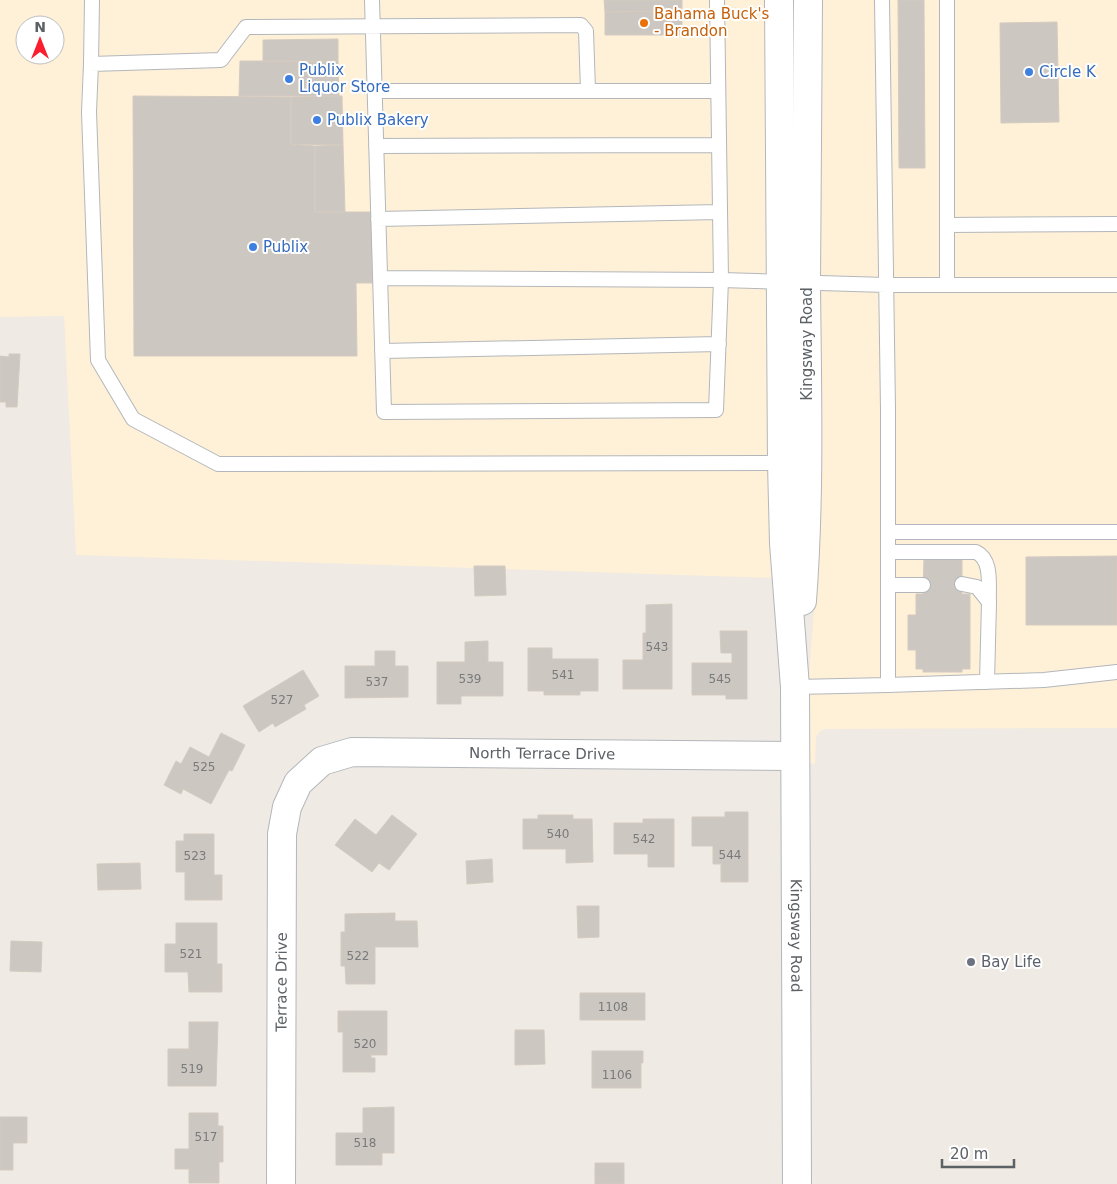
<svg xmlns="http://www.w3.org/2000/svg" width="1117" height="1184" font-family="'DejaVu Sans',sans-serif">
<rect width="100%" height="100%" fill="#efeae3"/>
<path fill="#fff0d8" fill-rule="evenodd" d="M0 0H767L774 578 76 555 64 316 0 317ZM25 25H55V55H25Z
M820 0H1117V728L826 729 820 731 816 737 815 764 808 763V687L820 528 819 283Z"/>
<path fill="#cdc7c1" stroke="#d4cbc0" d="M604 0H682V11L605 12Z
M898 0H924L925 168H899Z
M682 11V35H605V12Z
M1057 22 1059 122 1001 123 1000 23Z
M338 39V61L263 62V40Z
M240 61H338L339 96H239Z
M133 96 291 97V144L315 146V212H372V283H356L357 356H134Z
M339 96H342L343 145 291 144V97Z
M343 145 345 212H315V146Z
M9 354H20L17 407H6V402H0V356L9 357Z
M1117 556V625H1026V557Z
M924 557H962V594H970V669H962V672H923V669H916V650H908V615H916V594H923Z
M474 566H505L506 595 475 596Z
M672 604V689H623V660H643V633H646V605Z
M720 631H747V699H726V695H692V663H732V653H721Z
M488 641V662H503V696H461V704H437V662H465V642Z
M528 648H552V659H598V691H580V695H544V691H528Z
M375 651H395V666H408V697L345 698V666H375Z
M303 670 319 696 304 705 306 709 275 727 273 723 259 732 243 706Z
M221 733 245 745 232 771 229 770 211 804 183 789 181 794 164 785 176 761 181 764 190 747 209 757Z
M725 812H748V882H721V864H713V846H692V817H725Z
M392 815 417 834 389 870 379 863 372 872 335 845 355 819 376 835Z
M538 815H573V819H592L593 862 566 863V849H523V819H538Z
M643 819H674V867H648V854H614V823H643Z
M184 834H214V875H222V900H185V872H176V841H184Z
M492 859 493 882 467 884 466 861Z
M140 863 141 889 98 890 97 864Z
M577 906H599V937L578 938Z
M395 913V921H417L418 947H375V984H346L345 966H341V932H345V914Z
M176 923H217V964H222V992H189L188 972H165V944H176Z
M11 941 42 942 41 972 10 971Z
M580 993H645V1020H580Z
M338 1011H387V1055H371V1058H375V1072H343V1032H338Z
M189 1022H218L216 1086H168V1049H189Z
M515 1030H544L545 1064 515 1065Z
M592 1051H643V1063H641V1088H592Z
M394 1107V1153H382V1165H336V1133H363V1108Z
M189 1113H218V1126H223V1162H219V1183H189V1169H175V1149H189Z
M0 1117H27V1143H13V1170H0Z
M595 1163H624V1184H595Z"/>
<g fill="none" stroke-linecap="round" stroke-linejoin="round">
<defs>
<path id="service" d="M92 0 91 64 221 60 246 27 581 25 586 31 588 90
M372 0 384 412 716 410 721 280 886 285H1117
M882 0 888 409V532H1117
M91 64 89 112 98 360 133 419 218 464 782 463
M375 91H718
M376 146 719 145
M378 219 720 212
M947 225 1117 224
M380 278 721 280 717 0
M947 285V0
M382 351 719 344
M888 552H976C993 560 988 586 989 602
M962 584 977 587 989 602 987 682
M889 585H923
M888 685 1044 680 1117 672
M795 687 888 685V532"/>
<g id="minor">
<path id="s1" d="M281 1184 282 834 287 807 298 783 322 761 352 752 795 756"/>
</g>
<g id="tertiary">
<path id="s2" d="M779 0 782 463 784 543 795 687 797 1184"/>
<path d="M802 601C810 495 807 389 806 283 806 189 808 94 808 0"/>
</g>
</defs>
<use href="#service" stroke="#b3b7bb" stroke-width="16"/>
<use href="#minor" stroke="#b3b7bb" stroke-width="30"/>
<use href="#tertiary" stroke="#b3b7bb" stroke-width="30"/>
<use href="#service" stroke="#fff" stroke-width="14"/>
<use href="#minor" stroke="#fff" stroke-width="28"/>
<use href="#tertiary" stroke="#fff" stroke-width="28"/>
</g>
<circle fill="#e8710a" stroke="#fff" stroke-width="2" cx="644" cy="23" r="5"/>
<g fill="#3f7fe0" stroke="#fff" stroke-width="2">
<circle cx="1029" cy="72" r="5"/>
<circle cx="289" cy="79" r="5"/>
<circle cx="317" cy="120" r="5"/>
<circle cx="253" cy="247" r="5"/>
</g>
<circle fill="#6b7280" stroke="#fff" stroke-width="2" cx="971" cy="962" r="5"/>
<g text-anchor="middle" dominant-baseline="central" stroke-width="4" stroke-linejoin="round" paint-order="stroke">
<g font-size="12" fill="#787a7c">
<text x="657" y="647">543</text>
<text x="563" y="675">541</text>
<text x="470" y="679">539</text>
<text x="720" y="679">545</text>
<text x="377" y="682">537</text>
<text x="282" y="700">527</text>
<text x="204" y="767">525</text>
<text x="558" y="834">540</text>
<text x="644" y="839">542</text>
<text x="730" y="855">544</text>
<text x="195" y="856">523</text>
<text x="191" y="954">521</text>
<text x="358" y="956">522</text>
<text x="613" y="1007">1108</text>
<text x="365" y="1044">520</text>
<text x="192" y="1069">519</text>
<text x="617" y="1075">1106</text>
<text x="206" y="1137">517</text>
<text x="365" y="1143">518</text>
</g>
<g font-size="15" fill="#c56008" stroke="#fff" text-anchor="start">
<text x="654" y="14">Bahama Buck's<tspan x="654" dy="17">- Brandon</tspan></text>
</g>
<g font-size="15" fill="#366cbe" stroke="#fff" text-anchor="start">
<text x="299" y="70">Publix<tspan x="299" dy="17">Liquor Store</tspan></text>
<text x="1039" y="72">Circle K</text>
<text x="327" y="120">Publix Bakery</text>
<text x="263" y="247">Publix</text>
</g>
<g font-size="15" fill="#5b6165" stroke="#fff">
<text transform="translate(807 344) rotate(-90)">Kingsway Road</text>
<text stroke="none"><textPath href="#s1" startOffset="658">North Terrace Drive</textPath></text>
<text stroke="none"><textPath href="#s2" startOffset="936">Kingsway Road</textPath></text>
<text stroke="none"><textPath href="#s1" startOffset="202">Terrace Drive</textPath></text>
</g>
<g font-size="15" fill="#5b616d" stroke="#fff" text-anchor="start">
<text x="981" y="962">Bay Life</text>
</g>
</g>
<g transform="translate(40 40)"><circle r="24" fill="#ffffff" stroke="#bdc0c1"/>
<path d="M0-4L9 19L0 12L-9 19Z" fill="#fa1e2e"/>
<text y="-8" font-size="14" font-weight="bold" text-anchor="middle" fill="#5b6165">N</text>
</g>
<path d="M942 1159v8h72v-8" fill="none" stroke="#5b6165" stroke-width="2.5"/>
<text x="950" y="1159" font-size="15" fill="#5b6165" stroke="#ffffff" stroke-width="4" paint-order="stroke">20 m</text>
</svg>
